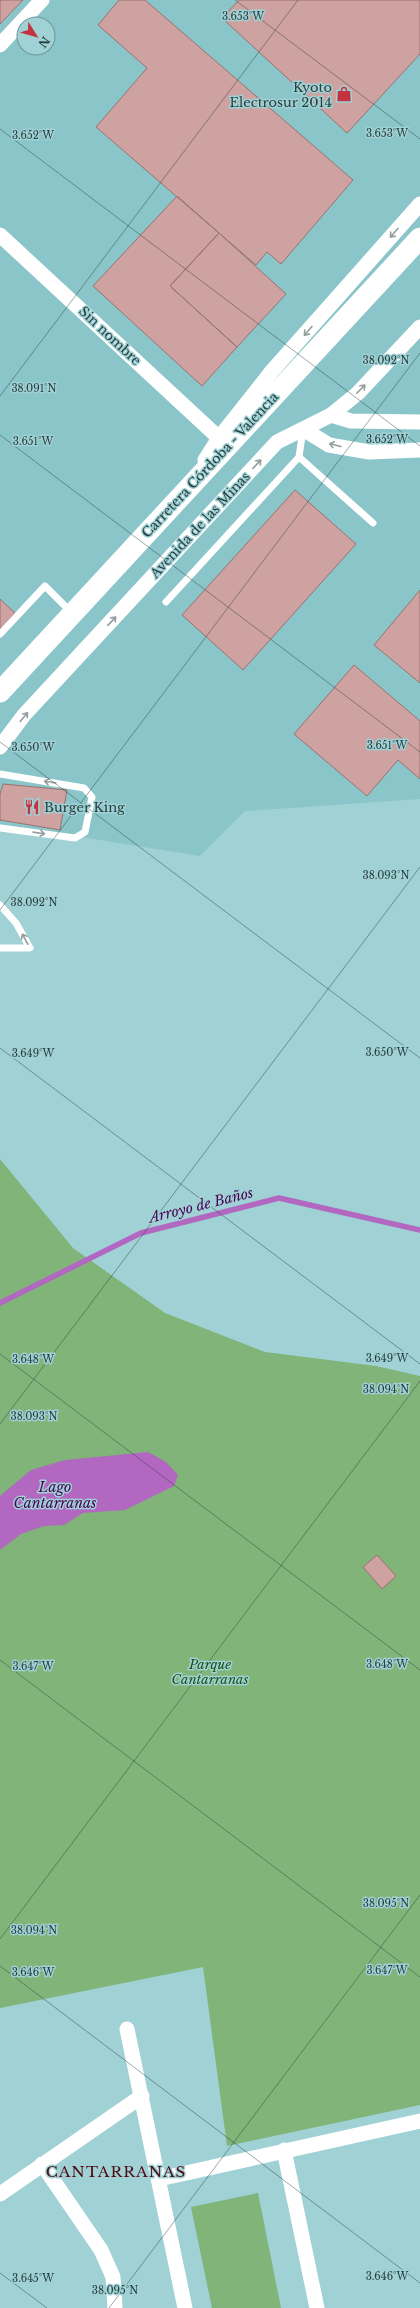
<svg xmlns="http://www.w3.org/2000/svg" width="420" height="2308" font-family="'Libre Baskerville',serif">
<rect width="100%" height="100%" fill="#9fd1d5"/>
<path fill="#8ac5c9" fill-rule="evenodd" d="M0 0H420V799L245 811 200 856 0 824ZM24 24H48V48H24Z"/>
<path fill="#80b478" d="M0 1159 73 1248 165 1313 265 1352 376 1366 420 1376V2105L227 2146 203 1967 0 2008Z
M258 2193 281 2308H212L191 2207Z"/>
<path fill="#b267c0" d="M148 1452 166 1462 178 1475 174 1486 125 1510 83 1513 64 1525 44 1526 21 1534 0 1550V1496L31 1470 65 1460Z"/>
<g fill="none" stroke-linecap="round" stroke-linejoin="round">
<path stroke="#b267c0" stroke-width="5.5" d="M0 1303 141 1233 279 1198 420 1230"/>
</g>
<path fill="#cea2a0" stroke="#9a716f" d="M0 0H23L0 24Z
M119 0H145L353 180 281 264 267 252 256 265 96 127 147 68 98 25Z
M239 0H420V54L347 133 222 18Z
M177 196 219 233 170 286 237 347 202 386 93 286Z
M219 233 286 294 237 347 170 286Z
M295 490 356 544 243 670 182 615Z
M420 590V683L374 645Z
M0 599 15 613 0 629Z
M354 665 420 721V779L398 760 367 796 294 734Z
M3 784 67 790 60 830 0 820V794Z
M377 1555 396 1576 382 1589 363 1567Z"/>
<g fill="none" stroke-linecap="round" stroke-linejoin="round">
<path stroke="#fff" stroke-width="7" d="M299 457 373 523
M166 602 299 457 303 429
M0 634 45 586 71 612
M0 774 84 788 92 797 85 832 75 838 0 828
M0 905 16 923 30 948H0"/>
<path stroke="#fff" stroke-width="15" d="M0 45 42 0
M0 235 219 438
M331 415 351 421 420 422
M303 429 329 445 369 452 420 450
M205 460 219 438 272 371 420 204
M0 747 24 715 277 442 331 415 358 393 420 327
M127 2029 185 2308
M284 2150 317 2308
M42 2164 101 2250 113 2277 115 2308
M159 2179 420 2121
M0 2194 142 2096"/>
<path stroke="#fff" stroke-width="21" d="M0 692 420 238"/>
</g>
<defs><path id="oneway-shaft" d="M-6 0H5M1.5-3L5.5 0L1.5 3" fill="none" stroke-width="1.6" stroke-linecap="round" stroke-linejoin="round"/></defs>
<g stroke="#949e9e">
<use href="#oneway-shaft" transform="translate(394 233) rotate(131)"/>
<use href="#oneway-shaft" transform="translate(308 331) rotate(131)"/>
<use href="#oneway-shaft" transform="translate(361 389) rotate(-45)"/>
<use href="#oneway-shaft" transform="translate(335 445) rotate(-166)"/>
<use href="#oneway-shaft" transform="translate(257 464) rotate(-47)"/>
<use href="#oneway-shaft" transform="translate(112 621) rotate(-47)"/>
<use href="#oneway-shaft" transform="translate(24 717) rotate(-50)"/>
<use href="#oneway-shaft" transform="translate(50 782) rotate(-171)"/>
<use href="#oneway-shaft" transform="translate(39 833) rotate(8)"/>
<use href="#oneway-shaft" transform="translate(25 939) rotate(-119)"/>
</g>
<path fill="none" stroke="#283d3e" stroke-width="1" stroke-opacity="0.45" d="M235 0 420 139M0 129 420 446M0 396 298 0M0 435 420 752M0 742 420 1058M0 910 420 353M0 1048 420 1364M0 1354 420 1670M0 1424 420 867M0 1660 420 1977M0 1939 420 1381M0 1966 420 2283M0 2273 47 2308M109 2308 420 1895"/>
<defs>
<symbol id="shop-bare" viewBox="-9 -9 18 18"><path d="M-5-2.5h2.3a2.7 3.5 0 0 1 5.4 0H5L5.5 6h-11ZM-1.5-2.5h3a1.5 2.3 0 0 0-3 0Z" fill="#c43440" stroke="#9fd1d5" stroke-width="2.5" paint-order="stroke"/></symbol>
<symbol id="restaurant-bare" viewBox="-9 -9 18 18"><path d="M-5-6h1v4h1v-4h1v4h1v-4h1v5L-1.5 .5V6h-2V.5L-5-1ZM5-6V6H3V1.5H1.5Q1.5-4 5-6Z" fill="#c43440" stroke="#9fd1d5" stroke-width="2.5" paint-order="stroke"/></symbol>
</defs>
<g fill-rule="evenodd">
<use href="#shop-bare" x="333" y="83" width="22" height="22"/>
<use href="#restaurant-bare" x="21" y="796" width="22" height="22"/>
</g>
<g text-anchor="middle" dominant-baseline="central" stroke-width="3" stroke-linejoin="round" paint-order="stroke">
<g font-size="13" fill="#283d3e" stroke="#9fd1d5" text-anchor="end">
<text x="332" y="87">Kyoto<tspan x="332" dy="15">Electrosur 2014</tspan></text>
<text x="44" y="807" text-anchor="start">Burger King</text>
</g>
<g font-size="13" fill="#283d3e" stroke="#9fd1d5">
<text transform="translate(110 336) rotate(43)">Sin nombre</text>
<text transform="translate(210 465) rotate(-47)">Carretera Córdoba - Valencia</text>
<text transform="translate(200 525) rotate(-47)">Avenida de las Minas</text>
</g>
<g font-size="13" font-style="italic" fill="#1a5012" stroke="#9fd1d5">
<text x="210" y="1664">Parque<tspan x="210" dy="15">Cantarranas</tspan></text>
</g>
<g font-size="14" font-style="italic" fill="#4b0056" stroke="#9fd1d5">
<text transform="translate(201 1205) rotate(-14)">Arroyo de Baños</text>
<text x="55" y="1487">Lago<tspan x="55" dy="16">Cantarranas</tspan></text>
</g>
<g font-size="15" letter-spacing="1" fill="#500a12" stroke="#9fd1d5">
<text x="116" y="2171">CANTARRANAS</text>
</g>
</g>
<g font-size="10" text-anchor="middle" fill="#283d3e" stroke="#9fd1d5" stroke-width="3" stroke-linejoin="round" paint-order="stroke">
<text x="243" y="20">3.653°W</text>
<text x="387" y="137">3.653°W</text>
<text x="33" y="139">3.652°W</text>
<text x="386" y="364">38.092°N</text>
<text x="34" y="392">38.091°N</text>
<text x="387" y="443">3.652°W</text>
<text x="33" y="445">3.651°W</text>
<text x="387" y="749">3.651°W</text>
<text x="33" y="751">3.650°W</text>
<text x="386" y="879">38.093°N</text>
<text x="34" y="906">38.092°N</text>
<text x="387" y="1056">3.650°W</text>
<text x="33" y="1057">3.649°W</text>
<text x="387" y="1362">3.649°W</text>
<text x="33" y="1363">3.648°W</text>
<text x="386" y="1393">38.094°N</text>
<text x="34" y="1420">38.093°N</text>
<text x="387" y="1668">3.648°W</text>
<text x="33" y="1670">3.647°W</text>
<text x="386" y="1907">38.095°N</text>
<text x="34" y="1934">38.094°N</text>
<text x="387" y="1974">3.647°W</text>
<text x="33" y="1976">3.646°W</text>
<text x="387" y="2280">3.646°W</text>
<text x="33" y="2282">3.645°W</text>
<text x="115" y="2294">38.095°N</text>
</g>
<g transform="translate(36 36) rotate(127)"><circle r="19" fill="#9fd1d5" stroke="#6f9699"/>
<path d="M0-3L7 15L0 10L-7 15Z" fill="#c43440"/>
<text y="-6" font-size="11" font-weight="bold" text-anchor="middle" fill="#283d3e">N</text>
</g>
</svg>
